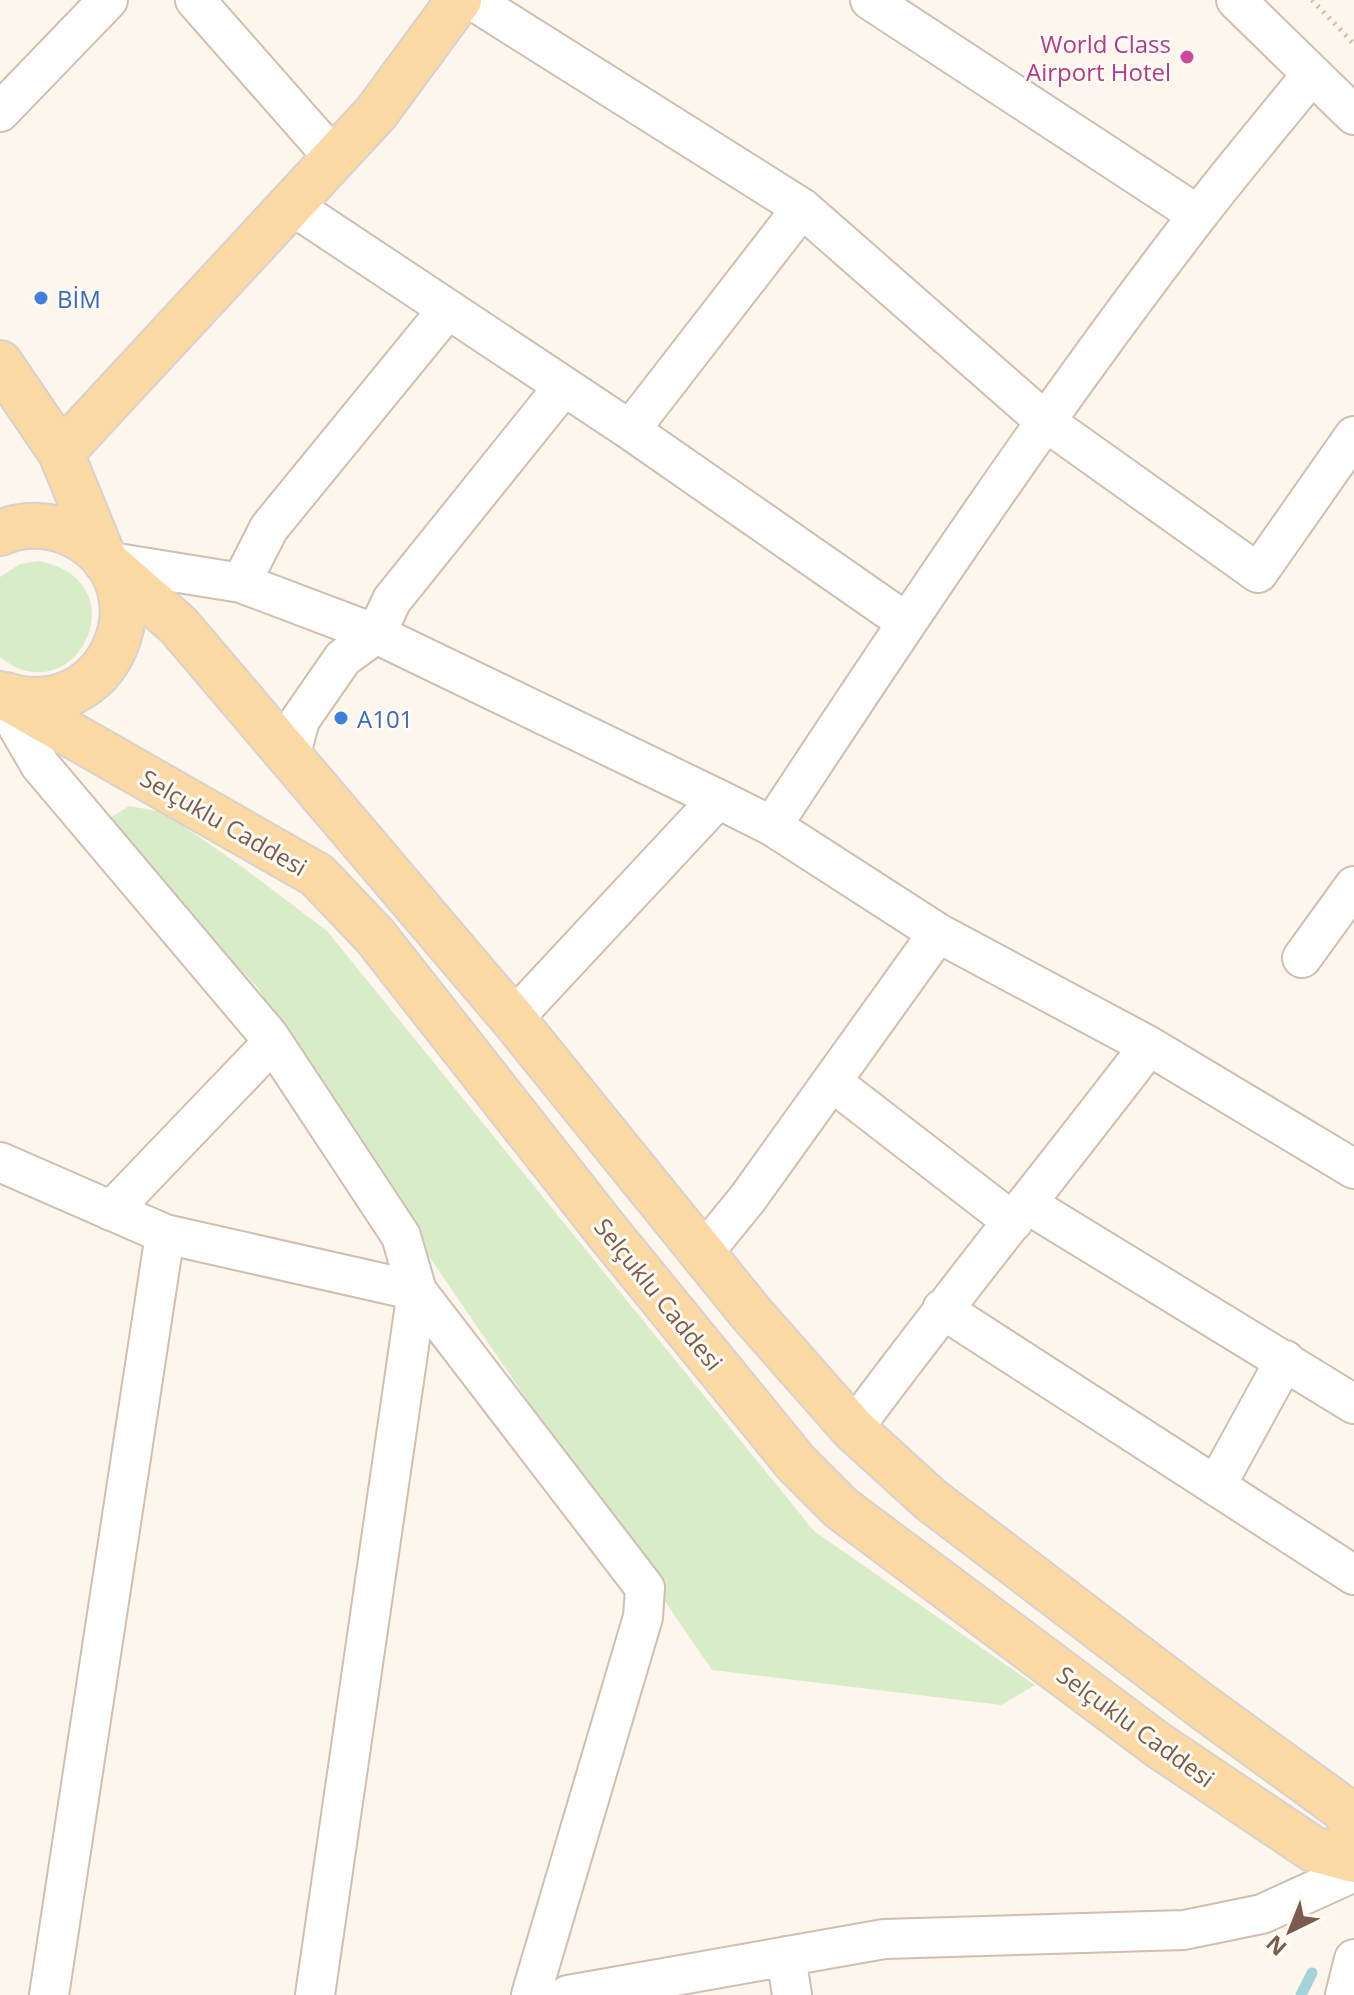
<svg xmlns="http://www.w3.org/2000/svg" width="1354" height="1995" font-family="'Open Sans',sans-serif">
<rect width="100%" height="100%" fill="#fdf6ec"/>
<path fill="#d8ecc9" d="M38 561C143 580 75 718 0 657V577L20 564Z
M129 806 163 812 241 866 327 931 814 1531 1035 1685 1001 1705 712 1670 400 1214 258 988 102 823Z"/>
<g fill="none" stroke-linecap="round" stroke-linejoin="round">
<path stroke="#a5d3da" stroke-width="11" d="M1301 1995 1312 1973"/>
<defs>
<path id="minor" d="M195 0 334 158
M472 0 802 208 1046 422 1258 573 1354 436
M870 0 1198 215
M1236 0 1354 115
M0 112 108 0
M291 205 630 430 906 622
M630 430 802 208
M105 561 241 583 376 634 718 799 772 826 938 933 1149 1046 1354 1169
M241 583 269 528 448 309
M0 696 40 765 269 1036 401 1236 417 1291 645 1588 643 1617 531 1995
M290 757 300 720 343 658 376 634 392 600 564 386
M772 826C908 619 1046 412 1198 215 1235 167 1274 121 1312 74
M1302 958 1354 886
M513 1019 718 799
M832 1082 1013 1222
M0 1162 165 1234 417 1291
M1027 1204 1354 1404
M111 1211 273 1042
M704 1252 748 1198 938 933
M942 1309 1354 1575
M853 1429C949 1299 1051 1174 1149 1046
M1216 1486 1285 1360
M786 1956 792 1995
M49 1995 165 1234
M315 1995 417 1291
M568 1995 884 1939 1184 1930 1262 1914 1354 1872
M1345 1995 1354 1959"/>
<path id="major" d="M0 363 61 453 105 561 178 625 513 1019 750 1312 853 1429 931 1500 1203 1707 1345 1810 1354 1829
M61 453 376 113 459 0
M0 533C25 522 53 524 76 536 170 587 109 728 6 695
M0 694 317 875 375 936 606 1230 796 1463 841 1508 1158 1745 1313 1849 1354 1860"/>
</defs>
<use href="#minor" stroke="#d1beb0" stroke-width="42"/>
<use href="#major" stroke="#dad1cd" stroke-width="48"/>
<path stroke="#d9b8a5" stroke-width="5" stroke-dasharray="2 6" stroke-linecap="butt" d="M1312 0 1354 44"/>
<use href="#minor" stroke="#fff" stroke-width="38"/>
<use href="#major" stroke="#fbd9a5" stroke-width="44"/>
</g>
<circle fill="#d1479c" stroke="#fffaf3" stroke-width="3" cx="1187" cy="57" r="8"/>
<g fill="#3f7fe0" stroke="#fffaf3" stroke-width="3">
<circle cx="41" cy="298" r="8"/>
<circle cx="341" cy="718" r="8"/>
</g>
<g text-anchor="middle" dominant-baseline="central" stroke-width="6" stroke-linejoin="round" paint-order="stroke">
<g font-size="24" fill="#b23c85" stroke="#fffaf3" text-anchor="end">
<text x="1171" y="43">World Class<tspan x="1171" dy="28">Airport Hotel</tspan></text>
</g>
<g font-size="24" fill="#366cbe" stroke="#fffaf3" text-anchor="start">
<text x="57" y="298">BİM</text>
<text x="357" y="718">A101</text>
</g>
<g font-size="24" fill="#7a5c4d" stroke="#fffaf3">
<text transform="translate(224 822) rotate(30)">Selçuklu Caddesi</text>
<text transform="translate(659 1294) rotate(51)">Selçuklu Caddesi</text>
<text transform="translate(1136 1726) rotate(36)">Selçuklu Caddesi</text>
</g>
</g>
<g transform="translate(1290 1931) rotate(223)" stroke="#fffaf3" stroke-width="6" paint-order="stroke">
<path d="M0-6L14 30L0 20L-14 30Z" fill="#7a5c4d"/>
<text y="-12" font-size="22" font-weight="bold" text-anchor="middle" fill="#7a5c4d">N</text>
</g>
</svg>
